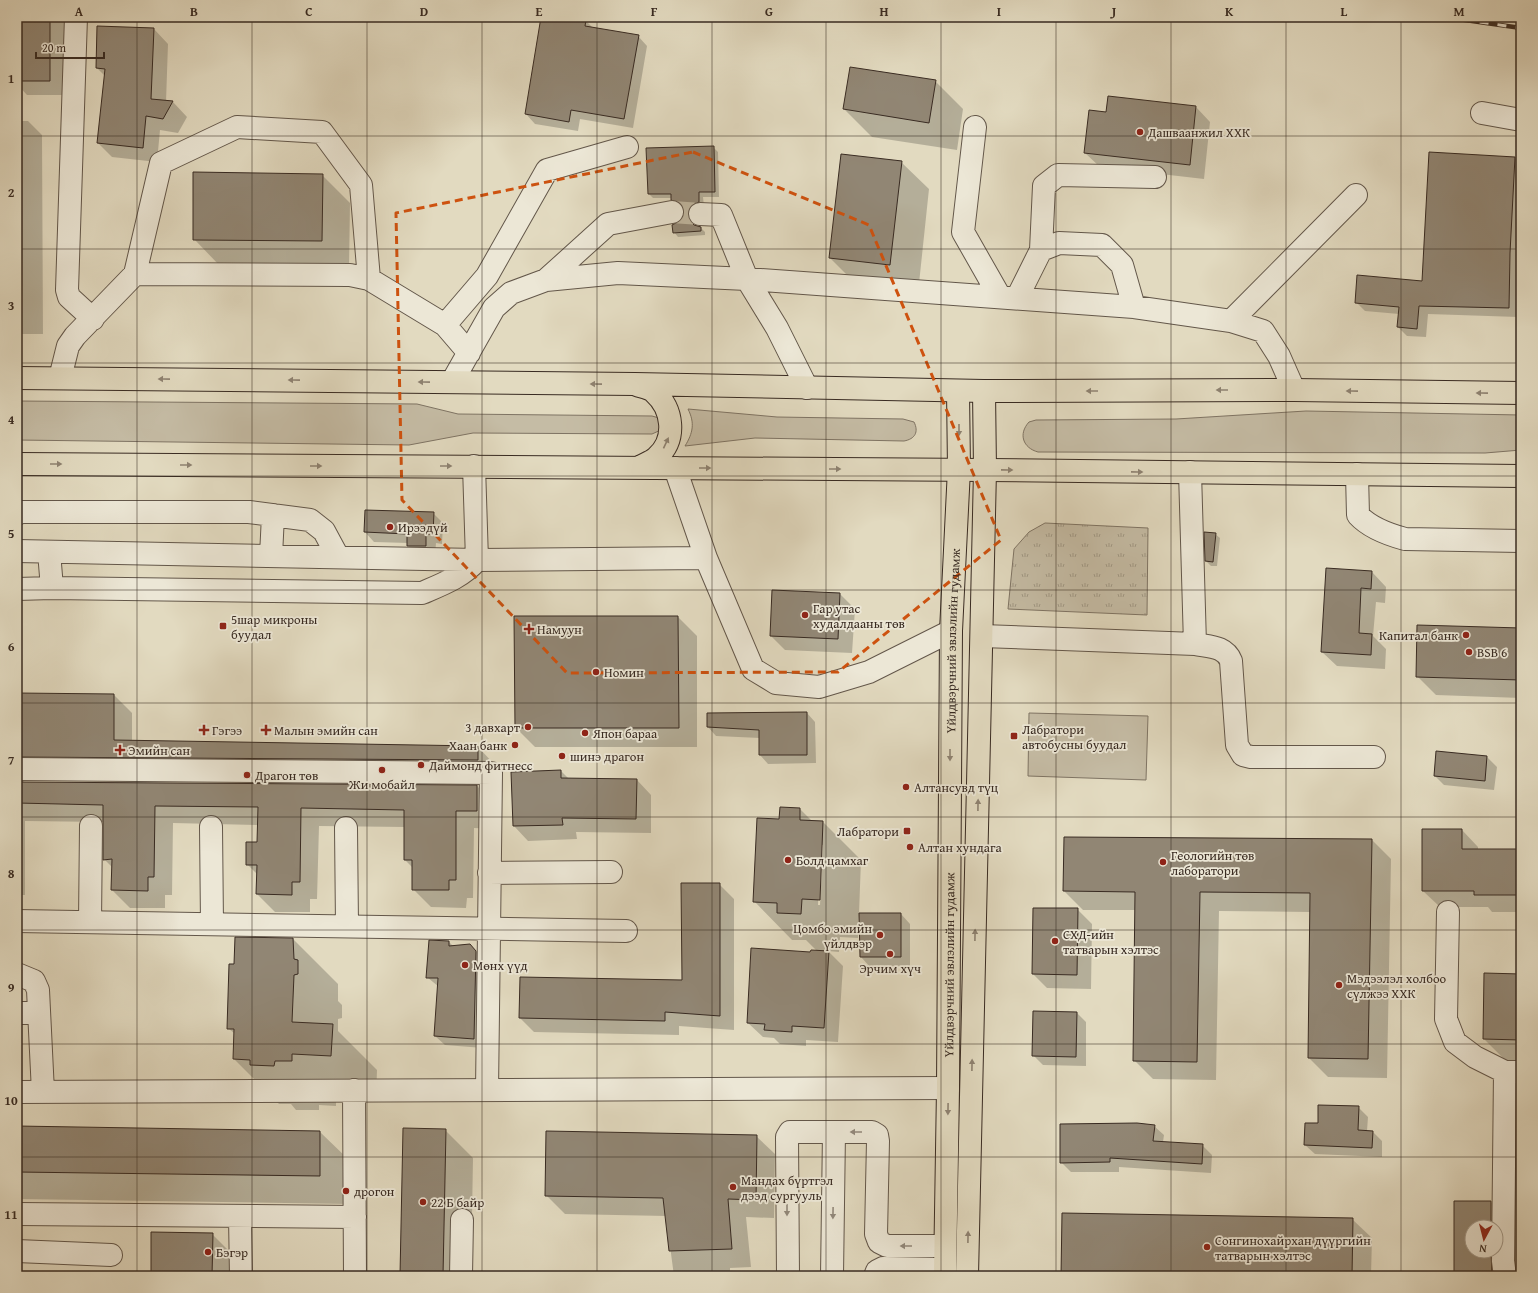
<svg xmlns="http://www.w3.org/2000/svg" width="1538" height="1293" font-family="'Gentium Book Plus',serif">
<defs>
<pattern id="park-tufts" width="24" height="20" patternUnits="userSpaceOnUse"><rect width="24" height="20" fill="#c5bca5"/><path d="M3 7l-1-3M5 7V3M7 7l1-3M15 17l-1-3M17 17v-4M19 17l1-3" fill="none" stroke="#a19986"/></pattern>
</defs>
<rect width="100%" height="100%" fill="#e2dac0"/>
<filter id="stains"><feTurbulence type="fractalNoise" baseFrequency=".005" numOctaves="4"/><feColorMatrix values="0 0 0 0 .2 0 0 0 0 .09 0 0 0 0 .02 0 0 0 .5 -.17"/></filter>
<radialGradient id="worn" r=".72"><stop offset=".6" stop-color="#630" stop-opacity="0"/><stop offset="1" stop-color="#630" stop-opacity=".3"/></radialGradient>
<path fill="#c5bca5" stroke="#7f7464" d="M17 401 417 404 458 414 652 416 659 418 663 429 652 434 473 433 409 445 17 440Z
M688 409 777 417 903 419 914 422C919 432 915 439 904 441L755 438 685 446C693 433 695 423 688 409Z
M1306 411 1521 415V450L1485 453 1038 452C1023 448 1018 434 1029 422L1036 420 1176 419Z
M1029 713 1148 716 1146 780 1028 776Z"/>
<path fill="url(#park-tufts)" stroke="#7f7464" d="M1045 523 1148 528 1147 615 1008 609 1014 549 1029 532Z"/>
<path fill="#0003" fill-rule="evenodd" d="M17 17H64V95H27L17 84Z
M542 17H563L586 21 594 29 638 36 647 46 633 128 580 119 578 131 535 124 526 114Z
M154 29 168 44 166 102H173L187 117 178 133 160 130 157 162 112 157 98 143 106 77 97 68Z
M935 81 963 109 957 150 872 137 844 109Z
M1196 107 1210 122 1204 179 1100 167 1085 153 1107 113Z
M17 121H28L42 135 43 334H20L17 331Z
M713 147 718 152 719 197H703L704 206 692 219 693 225 700 227 705 232V235L678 237 674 232 685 216 684 207 677 204 672 198H653L649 194Z
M1430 153 1515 158 1521 164 1518 317 1428 314 1426 337 1407 336 1398 327 1399 314 1365 311 1356 302 1423 282Z
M901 162 929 189 918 293 858 286 830 258Z
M322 175 350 203 349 268 221 267 194 239Z
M366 511 433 513 443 523 442 544 436 543 435 556 417 555 408 546V543L374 542 365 532Z
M1215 534 1220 538 1217 566H1211L1206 561Z
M1327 569 1372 572 1386 587 1385 603 1376 602 1373 636 1386 649 1385 669 1337 666 1322 652Z
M773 591 840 594 855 609 852 653 785 650 771 636Z
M515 617H678L697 636V747H535L516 728Z
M1521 629V698L1436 695 1417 676Z
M17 694 114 695 132 713V742L478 747 496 766 29 776 22 783 477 786 495 804V829L474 828 473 898H467L466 908 431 907 413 889V868L405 860V827L319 826 317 899H310V912H275L257 894 258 875 247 864 258 843 259 825 173 823 172 895H165V908H130L112 890 113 868 104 859V822L25 821V895H17Z
M807 713 815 722 816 763 768 764 760 755V738L716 736 708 727V714Z
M1437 752 1487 757 1497 767 1494 790 1444 785 1435 776Z
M561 771 569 779 637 780 651 795V833L576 832 577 839 528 841 514 826 512 773Z
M800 809 813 822H823L861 860 859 914H901L910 924V966L870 967 861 957 860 916H859L858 938 840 937 839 952 828 951 843 966 838 1042 806 1040V1046L780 1044 774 1038 763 1037 748 1023 811 953 817 951 806 940H792L754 901 780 820ZM821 845H823L820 905H818Z
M1462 830 1478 847V850H1521V912H1492L1488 907H1440L1423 891Z
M1372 840 1391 859 1387 1078 1328 1077 1309 1058 1310 912 1219 911 1216 1080 1153 1079 1134 1060 1136 910H1083L1064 891Z
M719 884 734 899V1030L679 1026V1035L534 1032 520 1018 683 981Z
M1077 909 1092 924 1091 989 1047 988 1033 974Z
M236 938 293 939 338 984V1001L342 1005V1018L338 1019V1031L377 1070 376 1101 336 1098V1106L319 1105V1110H296L291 1104H279L234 1059 235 1034 228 1028 235 965Z
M449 942 453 946 470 945 485 961 483 1048 445 1045 435 1036 439 987 427 977Z
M1521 975V1067H1512L1484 1039Z
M1077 1013 1086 1022V1066L1043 1065 1033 1055Z
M1358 1107 1368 1117 1367 1131 1373 1132 1382 1141V1157L1315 1154 1305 1145 1319 1124Z
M1154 1126 1164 1135 1163 1142 1202 1145 1212 1155 1211 1173 1119 1167V1172H1071L1061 1162Z
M17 1127 320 1132 348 1159 347 1204 17 1199Z
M445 1130 473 1158 471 1276H401Z
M1518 1131H1521V1161L1518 1158Z
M756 1136 775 1154 774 1218 746 1217 751 1267 730 1268V1276H674L666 1216 565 1214 546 1195Z
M1455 1202H1491L1510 1222V1276H1455ZM1472 1227H1496V1251H1472Z
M1352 1219 1372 1238 1371 1276H1062Z
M212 1234 234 1256V1276H152Z"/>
<path fill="#918674" stroke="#392b22" d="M17 17H50V81H17Z
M541 17H569L586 20 585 26 639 35 624 119 571 110 569 122 525 114Z
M97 26 154 28 151 99 173 101 163 119 146 116 143 148 97 143 105 69 96 68Z
M850 67 936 80 929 123 843 109Z
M1108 96 1196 106 1190 165 1084 153 1089 110 1106 112Z
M714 146 715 192H699V202L690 207 688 213 689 220 694 225 701 227V231L673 233 672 225 680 221 684 216V209L681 204 671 200V194H648L646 148Z
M1429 152 1515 157 1510 253 1509 308 1419 306 1417 329 1397 327 1399 307 1355 303 1357 275 1422 281Z
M841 154 902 161 890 265 829 258Z
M193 172 323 174 322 241 193 240Z
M365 510 434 512 433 534H426V546H407V534L364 532Z
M1204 532 1216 533 1213 562 1205 561Z
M1326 568 1372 571 1371 589 1361 588 1359 633 1372 634 1371 655 1321 652Z
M772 590 840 593 838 639 770 636Z
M514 616H678L679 728H515Z
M1417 625 1521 628V680L1416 677Z
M17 693 114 694V740L478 746V760L17 757Z
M807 712V755H759V730L707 727V713Z
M1436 751 1487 756 1485 781 1434 776Z
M561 770V778L637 779 636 819 562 818 563 825 513 826 511 772Z
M17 782 477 785V811H456V880H449V890H412V860H404V810L301 808 300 882H292V895L256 894 257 865H246V842H257L258 807 155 806 154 877H148V891L111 890 112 859 103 860V805L17 803Z
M780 807 800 808V820L823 821 820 900 802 899 801 914 777 913V903L753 902 757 818 779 819Z
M1422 829H1462V849H1521V895H1474V891H1422Z
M1064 837 1372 839 1368 1059 1308 1058 1310 893 1200 892 1197 1062 1133 1061 1135 892 1063 891Z
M681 883H720V1016L665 1012V1021L519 1018 520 977 682 980Z
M1033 908H1078L1077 975 1032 974Z
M859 913H901V957H860Z
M235 937 293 938 294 959 298 960V974L294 975 292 1022 333 1024 331 1056 292 1054V1061H275L274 1066 250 1065V1060L233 1059 234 1029H227L229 964H234Z
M429 940 449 941V946L470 944 476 951 474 1039 434 1036 438 978H426Z
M751 948 810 952 811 950 829 951 824 1028 792 1026V1032L764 1030 765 1024 747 1023Z
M1484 973 1521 974V1040L1483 1039Z
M1033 1011 1077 1012 1076 1057 1032 1056Z
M1318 1105 1359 1106 1358 1130 1373 1131 1372 1148 1304 1145 1305 1123H1318Z
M1137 1123 1155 1125 1153 1141 1203 1144 1202 1164 1110 1158V1162L1060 1163V1124Z
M17 1126 320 1131V1176L17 1172Z
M403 1128 446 1129 443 1276H400Z
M546 1131 757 1135 756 1200 728 1199 732 1249 669 1251 663 1198 545 1196Z
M1454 1201H1491V1227H1472V1251H1491L1492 1276H1454Z
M1062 1213 1353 1218 1352 1276H1061Z
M151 1232 213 1233 212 1276H151Z"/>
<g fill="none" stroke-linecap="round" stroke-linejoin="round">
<path stroke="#c0b7a0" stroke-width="22" stroke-dasharray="22 11" stroke-linecap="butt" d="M672 212 700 214"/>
<defs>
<path id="minor" d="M76 17 67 290 69 297 93 319
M1482 113 1521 120
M975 127 963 232 1000 297
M700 214 721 215 747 279 777 328 807 388
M1041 250 1044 186 1058 175 1155 177
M135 274 161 163 237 127 322 132 361 185 369 279
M546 280 608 224 672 212
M1017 298 1041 250 1059 243 1102 245 1122 265 1134 307
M1231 321 1356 195
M445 325 487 276 547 170 627 147
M60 378 68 346 75 336 135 274 350 275 369 279 445 325 469 353
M452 382 494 308 511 293 546 280 618 273 747 279 1134 307 1231 321 1263 331 1279 356 1294 390
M675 468 706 558
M1190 472 1195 644C1210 647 1225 646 1231 661L1237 745 1243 755 1251 757H1374
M1357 474 1358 515C1369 527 1390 535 1405 539L1521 541
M17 514 20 512H249L310 520 324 531 338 557
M17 551 477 560 706 558 753 669 776 683 819 687 869 672 951 631
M49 552 52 588
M271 556 273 515
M17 589 52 588 422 593C443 584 462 577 477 560L474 466
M982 636 1195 644
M17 769 491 773 487 1090
M211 827 212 924
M346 828 347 926
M489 873 611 872
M1448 912 1446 1019 1455 1042 1475 1057 1505 1072H1521
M17 921 626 931
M90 922 91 826
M17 974 34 981 38 990 43 1092
M17 1013H39
M1505 1072 1503 1261 1505 1276
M354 1090 355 1276
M17 1092 948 1088
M17 1214 355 1217
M240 1216 241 1276
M17 1251 111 1255
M461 1276 462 1220
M788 1276 787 1137 790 1132H872L877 1135 878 1141 876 1234 879 1242 887 1246H945
M832 1276 834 1132
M875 1276 877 1271 883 1268 945 1269"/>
<g id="major">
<path id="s1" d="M945 1276 948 1088 951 631 959 469 958 391"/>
<path d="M967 1276 985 470 984 391"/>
</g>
<path id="highway" d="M17 378 635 384 984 391 1294 390 1521 393
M637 385C642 387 650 388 654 392 673 409 677 439 657 457 652 462 644 464 638 468
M17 464 985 470 1521 476"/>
</defs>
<use href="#minor" stroke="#63574a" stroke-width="24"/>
<use href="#major" stroke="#392b22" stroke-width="24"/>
<use href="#highway" stroke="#392b22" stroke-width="24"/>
<use href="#minor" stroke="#ece7d6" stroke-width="22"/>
<use href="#major" stroke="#e2dac0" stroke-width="22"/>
<use href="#highway" stroke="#e2dac0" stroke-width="22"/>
<defs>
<path id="rail" d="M1444 17 1521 28"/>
</defs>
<use href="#rail" stroke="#392b22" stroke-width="4.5"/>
<use href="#rail" stroke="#ece7d6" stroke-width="3" stroke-dasharray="9" stroke-linecap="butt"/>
</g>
<defs><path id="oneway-solid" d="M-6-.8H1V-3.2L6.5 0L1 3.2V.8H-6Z"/></defs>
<g fill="#8e8271">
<use href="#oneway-solid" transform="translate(164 379) rotate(-179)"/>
<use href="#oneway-solid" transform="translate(294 380) rotate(-179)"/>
<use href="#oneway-solid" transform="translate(424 382) rotate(-179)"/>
<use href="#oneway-solid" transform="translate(596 384) rotate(-179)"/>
<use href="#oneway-solid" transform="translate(1222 390) rotate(180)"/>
<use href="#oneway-solid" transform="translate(1092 391) rotate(180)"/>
<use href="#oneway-solid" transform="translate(1352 391) rotate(-179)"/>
<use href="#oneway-solid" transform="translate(1482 393) rotate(-179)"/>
<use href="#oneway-solid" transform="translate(959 430) rotate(90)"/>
<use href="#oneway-solid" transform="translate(666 443) rotate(-65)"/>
<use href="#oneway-solid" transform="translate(56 464)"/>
<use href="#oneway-solid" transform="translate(186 465)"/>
<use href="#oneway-solid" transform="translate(316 466)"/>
<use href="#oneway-solid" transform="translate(446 466)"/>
<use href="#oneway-solid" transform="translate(705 468)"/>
<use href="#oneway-solid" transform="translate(835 469)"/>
<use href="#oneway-solid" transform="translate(1007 470) rotate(1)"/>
<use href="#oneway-solid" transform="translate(1137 472) rotate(1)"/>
<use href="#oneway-solid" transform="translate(950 755) rotate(90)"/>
<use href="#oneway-solid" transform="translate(978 805) rotate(-89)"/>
<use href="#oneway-solid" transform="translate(975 935) rotate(-89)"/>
<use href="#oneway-solid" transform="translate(972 1065) rotate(-89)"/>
<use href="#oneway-solid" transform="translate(948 1109) rotate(91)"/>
<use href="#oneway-solid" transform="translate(968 1237) rotate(-89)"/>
</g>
<g fill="#92897c">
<use href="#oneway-solid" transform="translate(856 1132) rotate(-180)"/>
<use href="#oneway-solid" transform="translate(787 1210) rotate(90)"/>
<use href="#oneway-solid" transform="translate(833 1213) rotate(91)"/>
<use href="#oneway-solid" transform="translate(906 1246) rotate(-180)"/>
</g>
<path fill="none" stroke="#ce520f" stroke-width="3" stroke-dasharray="8 5" stroke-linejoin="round" d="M693 152 869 225 1001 540 838 672 567 673 402 500 396 213Z"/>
<path fill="none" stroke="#392b22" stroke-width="1" stroke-opacity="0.55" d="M137 17V1276M252 17V1276M367 17V1276M482 17V1276M597 17V1276M712 17V1276M826 17V1276M941 17V1276M1056 17V1276M1171 17V1276M1286 17V1276M1401 17V1276M17 136H1521M17 249H1521M17 363H1521M17 476H1521M17 590H1521M17 703H1521M17 817H1521M17 930H1521M17 1044H1521M17 1157H1521"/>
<g fill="#8f2418" stroke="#ece7d6" stroke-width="1.5">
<circle cx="1140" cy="132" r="4"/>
<circle cx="390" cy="527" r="4"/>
<circle cx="805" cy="615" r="4"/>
<rect x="219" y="622" width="8" height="8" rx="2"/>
<path d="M527 623h4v4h4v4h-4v4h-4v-4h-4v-4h4z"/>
<circle cx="1466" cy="635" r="4"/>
<circle cx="1469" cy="652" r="4"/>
<circle cx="596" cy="672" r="4"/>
<circle cx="528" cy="727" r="4"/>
<path d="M202 724h4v4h4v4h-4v4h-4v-4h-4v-4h4z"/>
<path d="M264 724h4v4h4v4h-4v4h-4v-4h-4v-4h4z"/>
<circle cx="585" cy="733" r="4"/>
<rect x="1010" y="732" width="8" height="8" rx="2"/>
<circle cx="515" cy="745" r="4"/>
<path d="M118 744h4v4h4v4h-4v4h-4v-4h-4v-4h4z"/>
<circle cx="562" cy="756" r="4"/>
<circle cx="421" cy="765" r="4"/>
<circle cx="382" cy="770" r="4"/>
<circle cx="247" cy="775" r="4"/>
<circle cx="906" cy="787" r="4"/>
<rect x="903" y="827" width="8" height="8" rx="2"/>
<circle cx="910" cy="847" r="4"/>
<circle cx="788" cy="860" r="4"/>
<circle cx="1163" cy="862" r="4"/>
<circle cx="880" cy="935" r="4"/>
<circle cx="1055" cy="941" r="4"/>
<circle cx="890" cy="954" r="4"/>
<circle cx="465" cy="965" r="4"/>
<circle cx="1339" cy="985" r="4"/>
<circle cx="733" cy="1187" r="4"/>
<circle cx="346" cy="1191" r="4"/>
<circle cx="423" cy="1202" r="4"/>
<circle cx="1207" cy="1247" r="4"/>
<circle cx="208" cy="1252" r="4"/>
</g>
<g text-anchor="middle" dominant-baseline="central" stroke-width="3.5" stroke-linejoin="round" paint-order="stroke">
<g font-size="13" fill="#392b22" stroke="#ece7d6" text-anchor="start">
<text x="1148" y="132">Дашваанжил ХХК</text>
<text x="398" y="527">Ирээдүй</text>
<text x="813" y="608">Гар утас<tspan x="813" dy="15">худалдааны төв</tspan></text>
<text x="231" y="619">5шар микроны<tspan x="231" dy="15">буудал</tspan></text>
<text x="537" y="629">Намуун</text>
<text x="1458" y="635" text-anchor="end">Капитал банк</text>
<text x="1477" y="652">BSB 6</text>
<text x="604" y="672">Номин</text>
<text x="520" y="727" text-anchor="end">3 давхарт</text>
<text x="1022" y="729">Лабратори<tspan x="1022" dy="15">автобусны буудал</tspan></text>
<text x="212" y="730">Гэгээ</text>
<text x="274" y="730">Малын эмийн сан</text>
<text x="593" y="733">Япон бараа</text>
<text x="507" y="745" text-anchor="end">Хаан банк</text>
<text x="128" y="750">Эмийн сан</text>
<text x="570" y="756">шинэ драгон</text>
<text x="429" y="765">Даймонд фитнесс</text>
<text x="255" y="775">Драгон төв</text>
<text x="382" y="784" text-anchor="middle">Жи мобайл</text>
<text x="914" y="787">Алтансувд түц</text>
<text x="899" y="831" text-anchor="end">Лабратори</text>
<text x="918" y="847">Алтан хундага</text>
<text x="1171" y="855">Геологийн төв<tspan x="1171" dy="15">лаборатори</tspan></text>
<text x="796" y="860">Болд цамхаг</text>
<text x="872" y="928" text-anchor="end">Цомбо эмийн<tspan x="872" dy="15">үйлдвэр</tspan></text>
<text x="1063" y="934">СХД-ийн<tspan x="1063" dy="15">татварын хэлтэс</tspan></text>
<text x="473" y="965">Мөнх үүд</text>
<text x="890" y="968" text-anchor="middle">Эрчим хүч</text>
<text x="1347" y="978">Мэдээлэл холбоо<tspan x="1347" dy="15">сүлжээ ХХК</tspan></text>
<text x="741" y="1180">Мандах бүртгэл<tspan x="741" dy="15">дээд сургууль</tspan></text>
<text x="354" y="1191">дрогон</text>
<text x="431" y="1202">22 Б байр</text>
<text x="1215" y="1240">Сонгинохайрхан дүүргийн<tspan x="1215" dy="15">татварын хэлтэс</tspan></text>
<text x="216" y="1252">Бэгэр</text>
</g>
<g font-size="13" fill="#392b22" stroke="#ece7d6">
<text stroke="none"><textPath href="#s1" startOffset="635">Үйлдвэрчний эвлэлийн гудамж</textPath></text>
<text stroke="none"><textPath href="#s1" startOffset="311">Үйлдвэрчний эвлэлийн гудамж</textPath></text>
</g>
</g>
<rect width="1538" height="1293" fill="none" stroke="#e2dac0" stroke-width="44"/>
<g transform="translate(1484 1239) rotate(187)"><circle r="19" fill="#ece7d6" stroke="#a49c8e"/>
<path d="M0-3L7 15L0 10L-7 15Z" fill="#8f2418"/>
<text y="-6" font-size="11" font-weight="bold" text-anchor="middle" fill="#392b22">N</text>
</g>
<path d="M36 52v6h68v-6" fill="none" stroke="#392b22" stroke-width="2"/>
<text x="42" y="52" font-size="12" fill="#392b22" stroke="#ece7d6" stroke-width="3" paint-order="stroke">20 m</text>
<rect x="22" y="22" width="1494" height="1249" fill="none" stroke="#392b22" stroke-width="1.5"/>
<g font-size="13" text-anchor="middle" font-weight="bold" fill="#392b22">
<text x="79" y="16">A</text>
<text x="194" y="16">B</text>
<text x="309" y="16">C</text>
<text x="424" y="16">D</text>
<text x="539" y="16">E</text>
<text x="654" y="16">F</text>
<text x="769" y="16">G</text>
<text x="884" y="16">H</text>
<text x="999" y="16">I</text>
<text x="1114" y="16">J</text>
<text x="1229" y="16">K</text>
<text x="1344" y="16">L</text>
<text x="1459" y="16">M</text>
<text x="11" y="83">1</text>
<text x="11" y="197">2</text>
<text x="11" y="310">3</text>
<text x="11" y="424">4</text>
<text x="11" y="538">5</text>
<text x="11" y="651">6</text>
<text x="11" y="765">7</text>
<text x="11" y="878">8</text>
<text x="11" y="992">9</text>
<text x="11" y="1105">10</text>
<text x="11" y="1219">11</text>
</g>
<rect width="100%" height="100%" filter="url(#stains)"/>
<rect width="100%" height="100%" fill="url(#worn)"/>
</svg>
